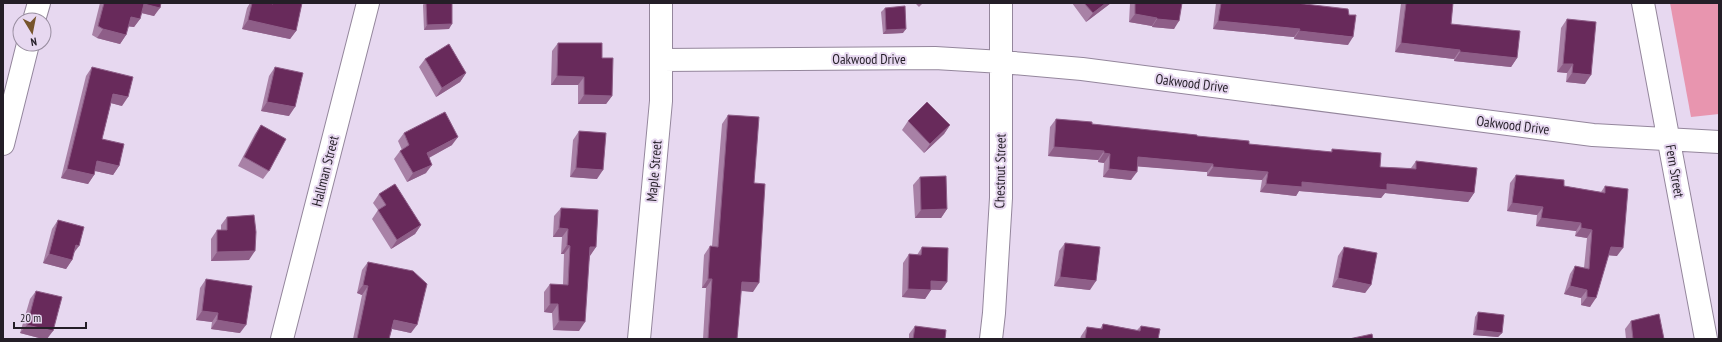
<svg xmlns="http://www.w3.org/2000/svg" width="1722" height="342" font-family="'PT Sans Narrow',sans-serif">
<rect width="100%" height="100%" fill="#e7d8f0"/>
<path fill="#e895af" d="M1670 3H1719V114L1691 117Z"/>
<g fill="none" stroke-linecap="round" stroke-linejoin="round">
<defs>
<path id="minor" d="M1643 3 1706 339
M34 20 39 3
M662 60 935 58 1002 62 1082 69 1593 135 1719 142
M3 144 28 44
M282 339 368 3
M639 339 661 101V3
M991 339 994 313 1001 198V3"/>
</defs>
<use href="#minor" stroke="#94869c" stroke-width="24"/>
<use href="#minor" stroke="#fff" stroke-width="22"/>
</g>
<path fill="#a881a6" d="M100 3H161L154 16 141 13 140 19 134 27 128 26 126 35 120 44 97 38 92 35Z
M250 3H302L296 31 290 39 242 29 247 8Z
M424 3H452L449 29 424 30 423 5Z
M915 3H923L919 7Z
M1072 3H1111L1086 22Z
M1130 3H1182L1174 29 1152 27V26L1129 22Z
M1216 3H1296L1348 45 1294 39V37L1213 29Z
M1401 3H1453L1451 24 1517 58 1511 67 1454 61V59L1395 52Z
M885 8 903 33 883 34 881 12Z
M1567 19 1585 84 1566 82 1567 73 1557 72 1561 28Z
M558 43 602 58 612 96 606 104H578V85H551L552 51Z
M425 59 466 73 460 82 436 97 419 67Z
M92 67 122 106 111 103 102 139 119 166 113 175 95 171 94 175 88 184 61 178 86 76Z
M275 67 289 116 261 111 269 76Z
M728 115 754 183 753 292 741 291 737 339H703L706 288H702L704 255 710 246H712L722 124Z
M1056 119 1092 124 1197 136 1249 144 1331 152 1332 149 1380 167 1411 168 1416 161 1474 193 1468 202 1385 193 1381 198 1299 191 1296 196 1260 192 1262 180 1207 176V172L1137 166 1131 180 1103 177 1104 163 1098 162V160L1048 156 1050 127Z
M908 121 950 125 944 134 924 153 902 130Z
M261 125 269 171 263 179 238 166 255 134Z
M579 131 597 179 570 177 573 140Z
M404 133 452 145 429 158 426 173 407 182 394 159 400 151 402 150 398 141Z
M1516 175 1564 186 1601 192 1605 186 1617 256 1608 255 1590 307 1581 305V298L1564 294 1570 274 1575 266 1584 268 1587 238 1575 236 1576 231 1536 226 1537 215 1507 211 1510 183Z
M920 177 947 209 941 218H915L913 185Z
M379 194 421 225 415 234 391 249 372 219 378 210 373 203Z
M561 208 596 247 590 255 579 331 553 330 552 313 544 312V292L550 284 563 285 564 254H561L562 237H553L554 216Z
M227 217 249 260 211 261V239L217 230H221V225Z
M58 220 72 260 66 269 43 263 52 229Z
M1065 243 1090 290 1054 286 1059 251Z
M922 247 947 282 941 290H931L925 299 902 297 903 263 909 254 917 255Z
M1344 247 1371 285 1365 293 1332 287 1338 256Z
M368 262 411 333 392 329 389 339H353L362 295 357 293 362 270Z
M206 279 240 333 211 329 212 322 196 320 200 288Z
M36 291 47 339H43L20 333 30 299Z
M1478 312 1502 333 1498 337 1473 335 1475 317Z
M1631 321 1664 339H1626L1625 329Z
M1103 324 1137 330 1141 326 1158 339H1080L1081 336 1087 327 1100 329Z
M915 326 945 339H909V334Z"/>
<path fill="#8e5e88" d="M1106 3H1111L1086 22 1093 13Z
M144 4 160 8 154 16 138 12Z
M1135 14 1157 18 1152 26 1129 22Z
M131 17 140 19 134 27 125 26Z
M1157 19 1179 21 1174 29 1152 27Z
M248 20 296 31 290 39 242 29Z
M1218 21 1300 29 1294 37 1213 29Z
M452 24 449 29 424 30 427 25Z
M103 29 126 35 120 44 97 38Z
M906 29 903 33 883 34 886 30Z
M1299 31 1353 37 1348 45 1294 39Z
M1401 43 1460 50 1454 59 1395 52Z
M1460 52 1517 58 1511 67 1454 61Z
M1563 64H1573L1567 73 1557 72Z
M466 73 460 82 436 97 442 88Z
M1572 73 1591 75 1585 84 1566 82Z
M557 76 584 77 578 85H551Z
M113 94 128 97 122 106 107 102Z
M584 95 612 96 606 104H578Z
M267 102 295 107 289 116 261 111Z
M950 125 944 134 924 153 930 144Z
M458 137 452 145 421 162 427 153Z
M1054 147 1104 151 1098 160 1048 156Z
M1104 153 1110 154 1104 163 1098 162Z
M1138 157 1213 164 1207 172 1132 166Z
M97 161 119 166 113 175 91 170Z
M432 165 426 173 407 182 413 173Z
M1213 167 1268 172 1262 180 1207 176Z
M576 168 603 170 597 179 570 177Z
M67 169 94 175 88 184 61 178Z
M1109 169 1137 172 1131 180 1103 177Z
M1302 182 1387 184 1474 193 1468 202 1385 193 1381 198 1299 191 1296 196 1260 192 1266 184Z
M1512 203 1543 207 1537 215 1507 211Z
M947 209 941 218H915L921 210Z
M1541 218 1581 223 1576 231 1536 226Z
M421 225 415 234 391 249 397 240Z
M559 228 568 229 562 237H553Z
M1581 228 1592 230 1587 238 1575 236Z
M76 245 79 246 73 254Z
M567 245 570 246 564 254H561Z
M590 247H596L590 256Z
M1611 247 1623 248 1617 256 1605 255Z
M255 251 249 260 211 261 217 252Z
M49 254 72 260 66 269 43 263Z
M1060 277 1096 281 1090 290 1054 286Z
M1338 278 1371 285 1365 293 1332 287Z
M708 279H712L706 288H702Z
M931 281 947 282 941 290 925 289Z
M742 282 759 283 753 292 736 290Z
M363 285 368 286 362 295 357 293Z
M1570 286 1587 290 1581 298 1564 294Z
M908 289 931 290 925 299 902 297Z
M1587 297 1596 298 1590 307 1581 305Z
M550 304H558L552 313 544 312Z
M202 311 218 313 212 322 196 320Z
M217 320 246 325 240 333 211 329Z
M394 320 417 325 411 333 388 328Z
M559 321 585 322 579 331 553 330Z
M27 325 53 331 47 339H43L20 333Z
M1476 330 1502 333 1498 337 1473 335Z"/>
<path fill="#682a5b" stroke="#8e5e88" d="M104 3H161L160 8 144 4 140 19 131 17 126 35 103 29 98 26Z
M252 3H270L273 4 274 3H302L296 31 248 20Z
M426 3H452V24L427 25Z
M1084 3H1106L1093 13Z
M1135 3H1182L1179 21 1157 19V18L1135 14Z
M1221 3H1296L1348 9 1349 15H1356L1353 37 1299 31 1300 29 1218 21Z
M1406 3H1453L1451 24 1520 31 1517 58 1460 52V50L1401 43Z
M905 6 906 29 886 30 885 8Z
M1567 19 1596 22 1591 75 1572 73 1573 64H1563Z
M558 43H602V58H613L612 96 584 95V77L557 76Z
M449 44 466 73 442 88 425 59Z
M92 67 133 77 128 97 113 94 102 139 124 144 119 166 97 161 94 175 67 169Z
M275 67 303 73 295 107 267 102Z
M927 102 950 125 930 144 908 121Z
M445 112 458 137 427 153 432 165 413 173 400 151 409 145 404 133Z
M728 115 759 117 754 183 765 184 759 283 742 282 737 339H708L712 279H708L710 246 718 247Z
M1056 119 1092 122V124L1197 135V136L1249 141V144L1332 152V149L1381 153 1380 167 1416 169V161L1477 168 1474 193 1387 184V190L1302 182V187L1266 184 1268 172 1213 167V164L1138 157 1137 172 1109 169 1110 154 1104 153V151L1054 147Z
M261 125 286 139 269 171 244 157Z
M579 131 606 133 603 170 576 168Z
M1516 175 1564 180V186L1605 193V186L1628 189 1623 248 1611 247 1596 298 1587 297V290L1570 286 1575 266 1589 269 1592 230 1581 228V223L1541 218 1543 207 1512 203Z
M946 176 947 209 921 210 920 177Z
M395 184 421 225 397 240 378 210 386 205 379 194Z
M561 208 598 210 596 247H590L585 322 559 321 558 304H550V284L568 285 570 246 567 245 568 229 559 228Z
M254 215 256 232 255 251 217 252V230H227V217Z
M58 220 84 227 79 246 76 245 72 260 49 254Z
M1065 243 1100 247 1096 281 1060 277Z
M922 247 948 248 947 282 931 281V290L908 289 909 254 921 255Z
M1344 247 1377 253 1371 285 1338 278Z
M368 262 413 271 427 284 417 325 394 320 389 339H357L368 286 363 285Z
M206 279 252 286 246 325 217 320 218 313 202 311Z
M36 291 62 297 53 331 27 325Z
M1478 312 1504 315 1502 333 1476 330Z
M1659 314 1664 339H1633L1631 321Z
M1103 324 1140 331 1141 326 1160 329 1158 339H1085L1087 327 1102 329Z
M915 326 946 330 945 339H913Z
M1372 334 1373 339H1349Z"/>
<g text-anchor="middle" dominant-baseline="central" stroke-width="4" stroke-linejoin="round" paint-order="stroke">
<g font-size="14" fill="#241e27" stroke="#e7d8f0">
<text x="869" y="59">Oakwood Drive</text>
<text transform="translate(1192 83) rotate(7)">Oakwood Drive</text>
<text transform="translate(1513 125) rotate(7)">Oakwood Drive</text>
<text transform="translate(325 171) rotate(-76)">Hallman Street</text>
<text transform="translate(654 171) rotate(-85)">Maple Street</text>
<text transform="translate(1000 171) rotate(-89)">Chestnut Street</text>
<text transform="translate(1675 171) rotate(80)">Fern Street</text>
</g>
</g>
<rect width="1722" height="342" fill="none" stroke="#241e27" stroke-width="8"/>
<g transform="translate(32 32) rotate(170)"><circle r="19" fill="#e7d8f0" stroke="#998ea0"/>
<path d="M0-3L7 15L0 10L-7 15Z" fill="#77552c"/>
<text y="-6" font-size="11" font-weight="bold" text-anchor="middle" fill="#241e27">N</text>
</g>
<path d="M14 322v6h72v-6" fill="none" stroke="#241e27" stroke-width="2"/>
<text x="20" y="322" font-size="12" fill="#241e27" stroke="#e7d8f0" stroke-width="3" paint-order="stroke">20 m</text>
</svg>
